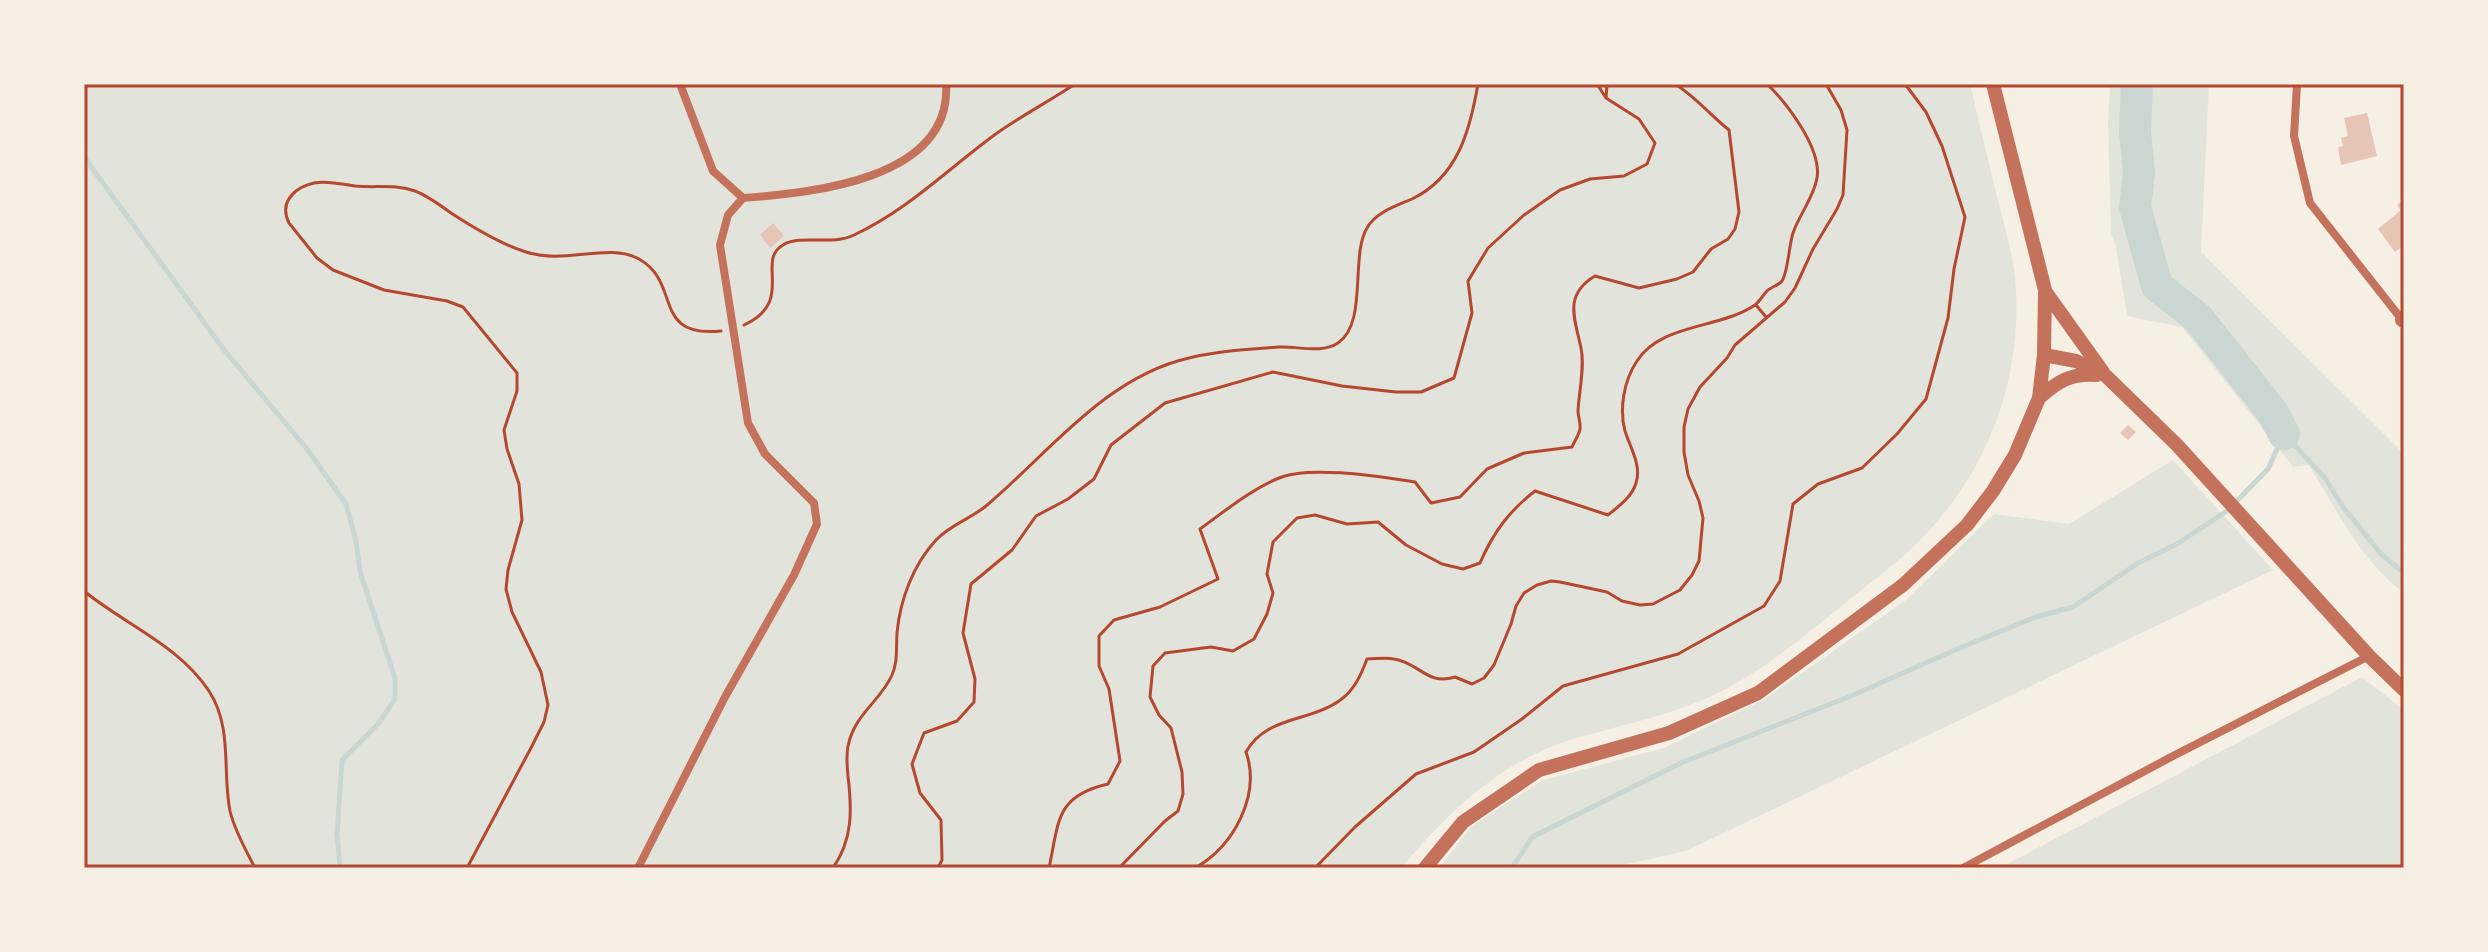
<svg xmlns="http://www.w3.org/2000/svg" width="2488" height="952" font-family="'PT Sans',sans-serif">
<rect width="100%" height="100%" fill="#f6efe4"/>
<path fill="#e2e4dc" d="M84 84H1970C1979 123 1989 162 1998 201 2005 227 2012 252 2015 278 2024 372 1991 465 1927 533 1905 557 1879 576 1854 596 1805 635 1758 677 1700 701 1657 719 1611 727 1567 741 1496 765 1448 813 1401 868H84Z
M2110 84H2209L2201 252 2404 454V593C2361 561 2337 511 2309 465L2293 467 2182 327 2127 316 2116 247 2111 234 2108 121Z
M2173 460 2273 570 1686 851 1609 868H1439L1472 826 1543 780 1664 748 1765 699 1906 600 1994 514 2069 524Z
M2362 677 2404 710V868H2000Z"/>
<g fill="none" stroke-linecap="round" stroke-linejoin="round">
<path stroke="#c9d6d2" stroke-width="5" d="M84 157 225 351 307 449 346 504 356 541 360 572 395 678V699L378 724 342 760 337 834 340 868
M1512 868 1532 837 1683 762 1851 696 1955 650 2036 617 2073 607 2138 563 2177 544 2227 511 2268 469 2284 434 2325 478 2343 507 2381 554 2404 573"/>
<path stroke="#c9d6d2" stroke-width="32" d="M2137 84 2135 131 2139 173 2135 207 2157 286 2198 318 2273 413 2284 434"/>
</g>
<path fill="#e6c5b7" d="M2367 113 2377 156 2341 165 2338 147 2343 146 2341 138 2348 136 2344 118Z
M2404 199V245L2395 252 2378 229 2401 210 2397 205Z
M773 223 784 236 770 248 760 235Z
M2128 425 2136 432 2128 440 2120 433Z"/>
<g fill="none" stroke-linecap="round" stroke-linejoin="round">
<path stroke="#b5482f" stroke-width="3" d="M1606 98 1607 84
M1756 305 1766 317
M744 325C796 301 755 261 783 245 801 234 832 246 854 235 906 211 947 170 993 136 1019 117 1048 102 1075 84
M84 591C124 624 179 645 209 691 233 728 222 771 230 811 235 832 246 850 255 868
M467 868 532 746 544 722 548 705 541 672 512 612 506 589 508 570 522 520 519 484 507 449 504 430 517 391V373L463 307 447 301 384 290 333 270 317 258 289 223C283 211 285 200 296 191 314 177 335 183 355 186 375 188 396 184 415 191 428 196 440 205 451 213 474 228 500 244 526 252 566 265 608 242 639 259 682 283 651 338 721 331
M833 868C853 839 852 810 848 776 847 765 846 756 848 746 855 713 880 702 892 675 898 662 896 647 897 633 900 600 913 565 936 540 950 525 970 519 986 506 1048 454 1105 377 1189 358 1218 351 1250 349 1279 347 1298 346 1321 354 1338 343 1368 323 1350 256 1367 228 1376 212 1396 206 1412 199 1458 177 1470 130 1478 84
M938 868 942 860 941 820 920 793 912 764 924 733 957 721 974 702 975 679 963 633 971 584 1012 550 1036 516 1068 499 1094 479 1111 445 1165 403 1273 372 1342 386 1396 392H1421L1454 378 1472 313 1468 281 1488 248 1524 215 1560 190 1590 179 1624 176 1647 164 1655 143 1639 119 1606 98 1597 84
M1049 868C1059 822 1055 796 1108 784L1120 761 1109 689 1099 666V636L1114 620 1160 607 1218 579 1200 529C1225 511 1250 490 1279 478 1310 465 1381 477 1415 482L1431 503 1460 497 1487 469 1524 453 1572 447C1574 442 1579 435 1580 429 1581 423 1578 417 1578 411 1579 392 1585 366 1581 348 1575 319 1563 295 1595 276L1639 288 1677 279 1693 272 1711 249 1728 239 1735 229 1739 212 1729 130C1710 115 1696 97 1675 84
M1119 868 1165 821 1178 811 1183 794 1182 772 1171 728 1159 715 1150 697 1153 666 1165 653 1211 647 1233 651 1254 639 1267 614 1273 593 1267 574 1273 542 1297 518 1315 515 1347 524 1378 522 1406 545 1442 564 1463 569 1480 563C1493 533 1509 511 1535 491L1608 515C1619 506 1632 497 1636 483 1642 466 1630 447 1625 431 1619 409 1624 380 1637 361 1661 323 1720 329 1755 305 1760 301 1763 295 1767 291 1771 287 1779 285 1782 281 1788 272 1789 245 1793 233 1799 215 1814 197 1817 178 1822 149 1787 103 1767 84
M1195 868C1234 846 1261 795 1246 752 1266 716 1309 722 1339 701 1354 691 1361 675 1367 659 1376 659 1386 657 1394 659 1420 663 1427 686 1455 677L1472 684 1484 678 1494 665 1511 624 1516 606 1524 593 1537 585 1551 581 1560 582 1607 592 1622 601 1640 605 1653 604 1680 590 1692 575 1699 561 1703 518 1699 501 1688 475 1684 452V427L1688 409 1700 387 1727 358 1735 345 1785 302 1795 288 1813 249 1837 209 1843 195 1847 130 1841 110 1826 84
M1315 868 1355 827 1416 774 1474 752 1522 719 1563 686 1678 654 1764 606 1780 581 1793 504 1818 484 1862 468 1897 434 1926 399 1948 318 1954 269 1965 217 1942 146 1926 112 1905 84"/>
<path stroke="#c5725c" stroke-width="8" d="M680 84 713 171 743 198
M2297 84 2294 136 2310 203 2403 321
M638 868 725 697 794 575 817 524 814 503 765 454 748 423 720 245 728 215 743 198C811 193 952 180 946 84
M1963 868 2173 756 2369 656"/>
<path stroke="#c5725c" stroke-width="14" d="M2045 291 2103 372
M2402 320 2404 318
M2044 355 2076 361 2105 375 2177 445 2369 656 2404 690
M2039 398C2058 381 2071 373 2097 375
M1425 868 1463 822 1539 770 1669 733 1758 693 1903 585 1967 525 1993 491 2015 455 2039 398 2044 355 2045 290 1993 84"/>
</g>
<rect width="2488" height="952" fill="none" stroke="#f6efe4" stroke-width="172"/>
<rect x="86" y="86" width="2316" height="780" fill="none" stroke="#b5482f" stroke-width="3"/>
</svg>
